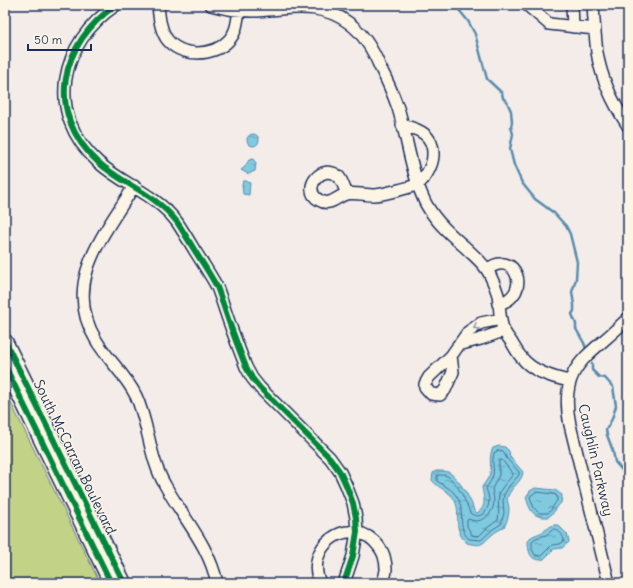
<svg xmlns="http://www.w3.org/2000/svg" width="633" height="588" font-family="Delius,sans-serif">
<defs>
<pattern id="water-ripples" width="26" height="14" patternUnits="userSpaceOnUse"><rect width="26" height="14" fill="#80cae0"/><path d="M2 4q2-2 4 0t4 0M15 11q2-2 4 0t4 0" fill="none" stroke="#68a4b9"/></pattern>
</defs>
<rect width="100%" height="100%" fill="#f3ece9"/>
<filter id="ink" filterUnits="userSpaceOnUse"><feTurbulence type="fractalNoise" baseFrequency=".025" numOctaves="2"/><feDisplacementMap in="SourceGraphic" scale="8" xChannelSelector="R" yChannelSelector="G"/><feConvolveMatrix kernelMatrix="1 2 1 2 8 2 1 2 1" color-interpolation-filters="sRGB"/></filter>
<g filter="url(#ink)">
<path fill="#c2d388" stroke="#6e8173" d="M5 391 100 583H5Z"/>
<path fill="url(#water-ripples)" stroke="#588cac" d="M247 140a6 6 0 1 1 12 0a6 6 0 1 1-12 0Z
M253 159 256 163 255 171 248 174 241 170 244 168 249 160Z
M243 181H246L250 183 249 195 243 194 242 185Z
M499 446 505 447 509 451 510 457 523 472C522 482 512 486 508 496 506 500 509 504 509 509 509 515 507 522 504 527 500 530 496 531 493 534 481 544 484 547 467 543 451 528 462 516 455 501 450 490 438 489 432 480L433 473 436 471C440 471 444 471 448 472 458 477 472 500 474 511L477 513C488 506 483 497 482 487 485 482 489 478 490 473 492 463 488 457 493 448Z
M535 488 555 490 562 495 561 503C556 507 555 513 548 517 533 518 530 511 526 497L530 491Z
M554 525H558L567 534 569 542 562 548 554 549 544 559C530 563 528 551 528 540 533 534 539 535 545 530 549 528 550 526 554 525Z"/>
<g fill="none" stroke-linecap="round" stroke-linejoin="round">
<path stroke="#436d92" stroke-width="1" d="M499 450 503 451 507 459 519 472V475L509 486 504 495 503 501 504 513 501 524 493 529 481 540 469 539C456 527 466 510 457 497 452 489 445 486 437 481V476L438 475C439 475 444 475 445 475 456 479 467 503 470 513 480 521 489 511 489 500 489 496 487 492 486 488 499 471 490 469 494 453Z
M500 460H502L513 474C509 481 501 486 499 495 497 504 500 511 498 520L487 528 479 536 472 535 467 526V520L469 519C481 525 493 515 494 502 494 498 493 494 492 489L499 475V461Z
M536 492 554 494 557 496V501C553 504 553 510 548 513H539L534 508 530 497Z
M554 529C559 530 564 536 564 541L560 544 552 545 541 556 535 555 532 549V541L536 538 546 535Z"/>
<path stroke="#588cac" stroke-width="2.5" d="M455 5 468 21 475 34 487 79 502 93 503 98 507 102 511 111 512 122 511 127 513 134 510 149 514 165 522 183 535 199 554 213 566 226 570 234 577 262 576 279 572 292 574 305V311L572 314 576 324V329L584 343 587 351
M592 363V370L599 377 605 378 613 387 616 406 612 419 606 430 607 435 613 451 615 462 626 475 628 481"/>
<defs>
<path id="minor" d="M116 5C60 43 44 113 98 162 123 185 155 193 177 222 183 231 189 241 195 251 202 262 210 274 217 287 220 295 223 304 226 313 232 331 239 349 246 367L252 378 260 388 330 458 340 472 346 485 353 503 356 518 357 532 353 556 344 583
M158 5C159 16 160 28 166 38 180 58 214 57 229 40 237 32 237 21 239 11
M211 5C225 9 239 11 253 11 288 10 318 0 349 23 364 34 373 50 380 67 387 80 393 94 398 108 408 140 411 174 426 204 436 222 451 235 466 248 475 257 485 264 490 275 493 281 496 288 498 295 500 305 499 315 502 325 503 332 508 337 512 343 515 348 518 354 522 358 532 371 554 378 570 381
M527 5 549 24 595 29
M572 5 573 27
M593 5C594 21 595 36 597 52 601 79 613 103 628 126
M134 186C105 234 61 282 96 340 107 359 126 375 136 396 149 424 149 458 165 485 183 518 209 545 217 583
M347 194C344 188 343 182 339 177 323 161 300 189 319 200 330 207 336 197 346 194 354 192 365 195 374 195 380 195 413 187 418 184 426 178 433 164 433 155 434 135 419 129 402 125
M487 270C515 247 534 295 498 304
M458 345 481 339 503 331
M451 356 453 372 445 390 440 395 431 394 425 387V384L429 377 451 356 468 332 481 323 501 319
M320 583C304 549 345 515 374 541 379 546 382 550 384 556 387 567 387 573 382 583
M609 583 570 425C557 363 592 356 628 318"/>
<path id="major" d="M5 341 124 583
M5 366 111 583"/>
</defs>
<use href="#minor" stroke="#1b2f5e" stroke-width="14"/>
<use href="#major" stroke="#1b2f5e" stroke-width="17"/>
<use href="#minor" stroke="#fcf5e5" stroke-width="11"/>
<use href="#major" stroke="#fcf5e5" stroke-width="14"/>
<defs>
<path id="cycleway" d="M116 5C60 43 44 113 98 162 123 185 155 193 177 222 183 231 189 241 195 251 202 262 210 274 217 287 220 295 223 304 226 313 232 331 239 349 246 367L252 378 260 388 330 458 340 472 346 485 353 503 356 518 357 532 353 556 344 583
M5 341 124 583
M5 366 111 583"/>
</defs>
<use href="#cycleway" stroke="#fcf5e5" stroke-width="8"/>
<use href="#cycleway" stroke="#00873e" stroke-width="6"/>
</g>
<defs><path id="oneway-chevron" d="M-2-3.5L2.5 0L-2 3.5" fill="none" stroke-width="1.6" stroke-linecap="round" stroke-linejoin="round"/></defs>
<use stroke="#8c92a2" href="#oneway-chevron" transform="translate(476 327) rotate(150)"/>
</g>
<g text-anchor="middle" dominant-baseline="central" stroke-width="3" stroke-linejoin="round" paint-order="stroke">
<g font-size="14" fill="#1b2f5e" stroke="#fcf5e5">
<text transform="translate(75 457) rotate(64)">South McCarran Boulevard</text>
<text transform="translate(596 460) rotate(77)">Caughlin Parkway</text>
</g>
</g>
<rect width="633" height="588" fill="none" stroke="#fcf5e5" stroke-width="20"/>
<rect x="10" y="10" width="613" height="568" fill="none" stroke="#1b2f5e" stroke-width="1.5" filter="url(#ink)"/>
<path d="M28 44v6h63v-6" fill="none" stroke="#1b2f5e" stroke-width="2"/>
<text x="34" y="44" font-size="12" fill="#1b2f5e" stroke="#fcf5e5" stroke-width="3" paint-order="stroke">50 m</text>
</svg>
